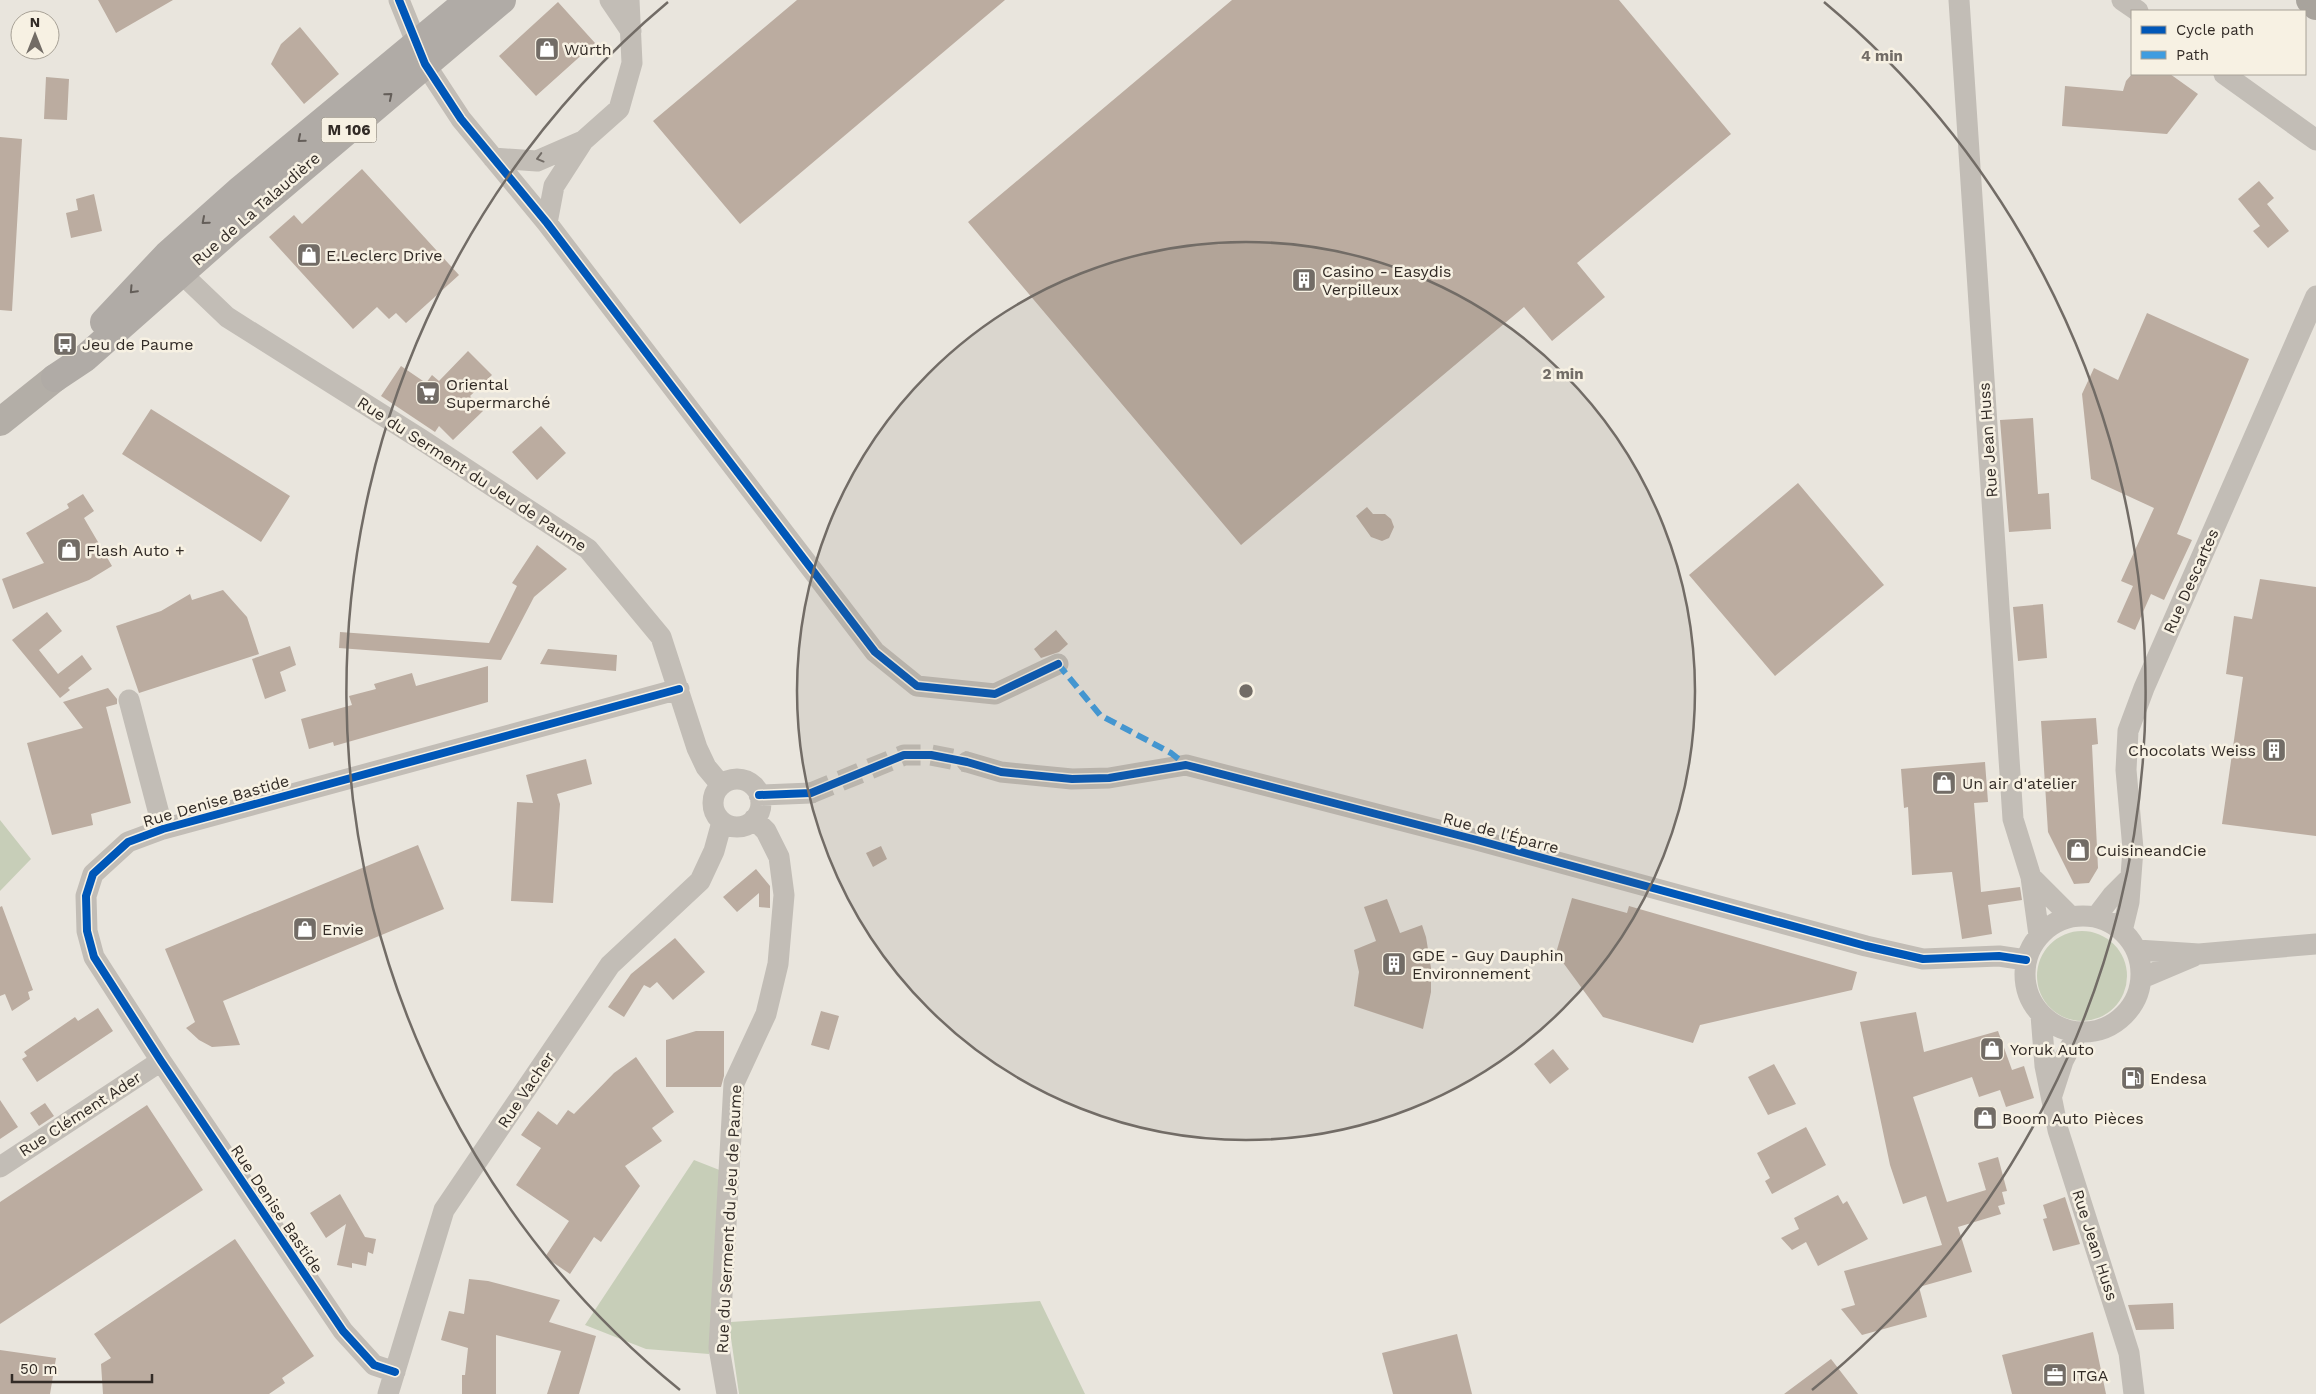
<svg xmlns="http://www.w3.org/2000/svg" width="2316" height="1394" font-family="'Work Sans',sans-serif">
<rect width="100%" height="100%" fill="#e9e5dd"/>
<path fill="#c7ceb8" d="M0 820 31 859 0 891Z
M2037 976a45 45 0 1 1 90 0a45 45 0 1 1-90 0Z
M694 1160 722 1171 709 1354 646 1349 585 1325Z
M1040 1301 1085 1394H739L730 1331 731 1322Z"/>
<path fill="#bbaca0" d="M98 0H173L116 33Z
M797 0H1005L740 224 653 121Z
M1232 0H1619L1731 134 1577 263 1605 297 1552 341 1524 307 1241 545 968 222Z
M558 2 595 43 536 96 499 56Z
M300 27 339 74 304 104 271 64 281 44Z
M2132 74H2170L2198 94 2167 134 2062 126 2065 86 2123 91 2126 81Z
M46 77 69 79 67 120 44 119Z
M0 137 22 139 12 311 0 310Z
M362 169 459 275 406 323 396 313 389 319 377 307 353 329 269 237 294 215 302 224Z
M2259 181 2274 198 2267 204 2289 231 2268 248 2253 231 2260 226 2238 199Z
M94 194 102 231 71 238 66 213 78 210 76 199Z
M2147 313 2249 359 2177 534 2192 540 2164 600 2151 594 2135 630 2117 622 2133 586 2121 581 2154 508 2091 479 2082 394 2094 368 2118 380Z
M468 351 492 375 470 396 483 411 453 440 439 426 435 432 381 396 401 366 426 383 432 375 439 381Z
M151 409 290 496 261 542 122 454Z
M2033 418 2038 494 2049 493 2051 529 2009 532 2000 420Z
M541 426 566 453 537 480 512 452Z
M1798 483 1884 585 1775 676 1689 575Z
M83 494 94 511 84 518 112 566 89 580 13 609 2 579 44 563 26 533 69 508 67 504Z
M1367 507 1373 514H1385L1391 519 1394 527 1389 538 1382 541 1371 537 1356 516Z
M537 545 567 569 534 597 501 660 339 648 340 632 489 643 517 586 512 583Z
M2260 579 2316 587V836L2222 824 2243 677 2226 674 2234 616 2252 619Z
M223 590 247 617 259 654 139 693 116 626 161 611 190 594 192 600Z
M2043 604 2047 658 2018 661 2013 607Z
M47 612 62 631 39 650 58 674 82 655 92 669 68 688 70 690 60 698 12 640Z
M1056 630 1068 644 1059 652 1041 658 1034 649Z
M290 646 296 665 280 672 286 691 265 699 252 659Z
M548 649 617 655 616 671 540 664Z
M488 666V702L334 746 333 742 309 749 301 719 352 705 349 696 376 689 374 684 412 673 416 686Z
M108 688 117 699V704L106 707 131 803 91 814 93 825 52 835 27 743 83 728 63 702Z
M2096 718 2098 744 2092 745 2098 868 2089 883 2074 884 2048 832 2041 721Z
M586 759 592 784 557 794 560 804 553 903 511 901 517 802 533 803 526 775Z
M1985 762 1988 802 1974 803 1981 892 2020 887 2022 900 1988 905 1992 934 1962 939 1952 872 1912 875 1908 807 1904 808 1901 769Z
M418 845 444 909 223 1001 240 1045 212 1047 199 1040 186 1028 195 1022 165 949Z
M881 846 887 859 873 867 866 853Z
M756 869 770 886V908L759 907V893L737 912 723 897Z
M1572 898 1627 913 1629 906 1857 972 1852 990 1700 1025 1693 1043 1603 1017 1556 953Z
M1387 899 1400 933 1422 925 1426 937 1431 968V992L1423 1029 1354 1006 1359 972 1354 950 1376 941 1364 907Z
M2 906 33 990 28 992 30 999 12 1011 5 994 0 996V907Z
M675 938 705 972 673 1000 657 982 650 988 644 985 624 1017 608 1007 631 974Z
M98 1008 113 1031 37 1082 22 1059 27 1056 24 1052 75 1017 78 1021Z
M821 1011 839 1016 829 1050 811 1045Z
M1916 1012 1924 1052 1998 1031 2012 1070 2024 1066 2034 1098 2006 1107 2000 1090 1979 1097 1972 1077 1913 1097 1947 1202 1986 1190 1978 1163 1998 1157 2007 1191 2002 1192 2005 1204 1998 1206 2001 1214 1958 1227 1972 1272 1919 1287 1927 1317 1862 1335 1841 1309 1855 1305 1844 1271 1942 1245 1926 1196 1903 1204 1890 1165 1860 1022Z
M696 1031H724V1076L721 1087H666V1040Z
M1553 1049 1569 1069 1550 1084 1534 1064Z
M636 1057 674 1112 652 1128 662 1141 625 1166 640 1186 601 1242 594 1237 570 1274 545 1257 569 1221 516 1185 541 1148 521 1135 538 1111 557 1125 568 1110 574 1114 614 1073Z
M1774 1064 1796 1104 1768 1115 1748 1077Z
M0 1100 18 1127 0 1139Z
M45 1103 54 1116 39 1126 30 1113Z
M147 1105 203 1190 0 1324V1202Z
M1806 1127 1826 1165 1772 1194 1765 1181 1770 1178 1757 1153Z
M340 1194 365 1237 376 1239 373 1254 368 1252 366 1266 352 1263V1268L337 1265 346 1224 326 1238 310 1213Z
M1838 1195 1843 1204 1847 1201 1868 1239 1818 1266 1806 1242 1792 1250 1781 1238 1799 1229 1794 1218Z
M2065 1197 2080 1244 2053 1251 2043 1219 2047 1218 2043 1205Z
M235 1239 314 1356 282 1378 285 1383 269 1394H103L101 1364 111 1358 94 1334Z
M469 1279 488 1281 560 1300 549 1322 596 1336 579 1394H547L561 1351 496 1335V1394H462V1375H465L468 1348 441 1340 449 1311 464 1314Z
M2173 1303 2174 1329 2136 1330 2128 1305Z
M2093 1332 2106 1394H2012L2002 1355Z
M1457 1334 1472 1394H1393L1382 1353Z
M0 1350 56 1358 50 1394H0Z
M1831 1359 1858 1394H1784Z"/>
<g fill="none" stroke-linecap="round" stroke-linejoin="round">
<path stroke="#c4c0b8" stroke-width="21" stroke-dasharray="21 11" stroke-linecap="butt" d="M811 793 904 755H931L967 762"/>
<path stroke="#c2bdb6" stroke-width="21" d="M399 0 425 64 461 119 547 223 875 652 917 686 995 694 1058 664
M610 0 631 31
M1959 0 2013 819 2031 877 2039 935
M2122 0 2138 11
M2224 74 2316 140
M493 158 537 161 583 141
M547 223 554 186 583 141 619 109 632 63 629 0
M181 273 227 317 422 440 588 549 661 637 697 748 706 767 721 785
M129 700 163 829
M967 762 1001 772 1072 779 1109 778 1186 765 1477 840 1866 946 1923 959 1999 956 2026 960
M713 803a24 24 0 1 1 48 0a24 24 0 1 1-48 0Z
M759 795 811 793
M2031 877 2071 917
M2025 974a58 58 0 1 1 116 0a58 58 0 1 1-116 0Z
M2096 917 2112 896 2130 878
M2122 931 2129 902 2133 849 2126 770 2128 731 2144 688 2316 296
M2137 950 2199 954 2316 944
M2142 978 2194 956
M2041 1015 2045 1066 2058 1130 2129 1353 2134 1394
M2052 1095 2063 1061 2078 1032
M0 1167 161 1061
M395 1372 374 1365 343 1331 161 1061 94 957 87 931 86 896 93 874 128 842 163 829 679 689
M388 1394 444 1210 610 965 700 881 714 851 722 822
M727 1394 719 1348 734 1083 766 1014 778 964 784 895 779 857 766 831 754 819"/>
<path stroke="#b3aea7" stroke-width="28" d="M0 422 55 378"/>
<path stroke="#b0aba6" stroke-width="28" d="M104 322 167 255 241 189 469 0
M55 378 85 358 231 229 502 0"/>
<path stroke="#a8a39c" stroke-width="28" d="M2310 0 2316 6"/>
<path stroke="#3e9ce0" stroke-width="6" stroke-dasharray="12 6" stroke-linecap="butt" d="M1058 664 1100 715 1171 753 1186 765"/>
<defs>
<path id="cycleway" d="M399 0 425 64 461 119 547 223 875 652 917 686 995 694 1058 664
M759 795 811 793 904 755H931L967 762 1001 772 1072 779 1109 778 1186 765 1477 840 1866 946 1923 959 1999 956 2026 960
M395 1372 374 1365 343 1331 161 1061 94 957 87 931 86 896 93 874 128 842 163 829 679 689"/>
</defs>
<use href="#cycleway" stroke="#f7f1e3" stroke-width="11"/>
<use href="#cycleway" stroke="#0057b8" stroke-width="8"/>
</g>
<defs><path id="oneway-chevron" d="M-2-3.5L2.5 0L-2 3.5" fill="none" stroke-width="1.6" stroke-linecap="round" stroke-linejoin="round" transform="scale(1.25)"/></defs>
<g stroke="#645e59">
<use href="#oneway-chevron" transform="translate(389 96) rotate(-40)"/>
<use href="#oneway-chevron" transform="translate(301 139) rotate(140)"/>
<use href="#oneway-chevron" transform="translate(205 221) rotate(139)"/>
<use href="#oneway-chevron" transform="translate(133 290) rotate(133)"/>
</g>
<use stroke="#736d67" href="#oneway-chevron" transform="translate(540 158) rotate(165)"/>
<circle cx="1246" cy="691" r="449" fill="#726c66" fill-opacity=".12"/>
<g fill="none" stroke="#726c66" stroke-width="2.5">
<circle cx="1246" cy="691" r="449"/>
<path d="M680 1390A899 899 0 0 1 668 2M1824 2A899 899 0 0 1 1812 1390"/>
</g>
<defs>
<symbol id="shop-square" viewBox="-11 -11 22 22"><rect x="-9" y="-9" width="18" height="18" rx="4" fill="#726c66" stroke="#f7f1e3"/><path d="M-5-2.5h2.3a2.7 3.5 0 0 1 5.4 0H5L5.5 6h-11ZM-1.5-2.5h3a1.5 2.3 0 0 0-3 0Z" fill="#fff"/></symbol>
<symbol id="building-square" viewBox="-11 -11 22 22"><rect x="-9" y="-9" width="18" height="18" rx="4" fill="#726c66" stroke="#f7f1e3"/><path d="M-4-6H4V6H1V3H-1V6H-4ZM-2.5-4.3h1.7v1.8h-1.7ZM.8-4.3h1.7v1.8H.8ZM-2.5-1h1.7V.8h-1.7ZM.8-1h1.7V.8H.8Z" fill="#fff"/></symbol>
<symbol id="bus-square" viewBox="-11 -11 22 22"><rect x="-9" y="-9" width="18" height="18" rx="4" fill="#726c66" stroke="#f7f1e3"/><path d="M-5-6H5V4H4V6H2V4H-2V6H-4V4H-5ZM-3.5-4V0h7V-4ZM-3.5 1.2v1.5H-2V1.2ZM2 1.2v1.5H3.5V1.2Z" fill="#fff"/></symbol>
<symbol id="supermarket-square" viewBox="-11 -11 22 22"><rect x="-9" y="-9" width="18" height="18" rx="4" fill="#726c66" stroke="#f7f1e3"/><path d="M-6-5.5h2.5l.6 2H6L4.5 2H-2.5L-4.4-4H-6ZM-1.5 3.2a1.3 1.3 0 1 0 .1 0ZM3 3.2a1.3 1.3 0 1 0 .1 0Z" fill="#fff"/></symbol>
<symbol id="fuel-square" viewBox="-11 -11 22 22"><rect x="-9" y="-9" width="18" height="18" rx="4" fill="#726c66" stroke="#f7f1e3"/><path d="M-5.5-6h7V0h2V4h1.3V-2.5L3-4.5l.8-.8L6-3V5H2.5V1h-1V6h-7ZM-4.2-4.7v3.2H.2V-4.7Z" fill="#fff"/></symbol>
<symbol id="office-square" viewBox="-11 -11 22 22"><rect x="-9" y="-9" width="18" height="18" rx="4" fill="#726c66" stroke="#f7f1e3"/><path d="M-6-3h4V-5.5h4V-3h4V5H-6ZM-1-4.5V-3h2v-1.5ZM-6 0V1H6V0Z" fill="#fff"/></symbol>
</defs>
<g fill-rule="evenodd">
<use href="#shop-square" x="533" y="35" width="28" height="28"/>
<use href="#shop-square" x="295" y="241" width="28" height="28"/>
<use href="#building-square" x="1290" y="266" width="28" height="28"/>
<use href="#bus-square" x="51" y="330" width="28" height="28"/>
<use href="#supermarket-square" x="414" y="379" width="28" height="28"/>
<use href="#shop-square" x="55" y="536" width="28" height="28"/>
<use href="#building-square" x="2260" y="736" width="28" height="28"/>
<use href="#shop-square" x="1930" y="769" width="28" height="28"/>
<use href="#shop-square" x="2064" y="836" width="28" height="28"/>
<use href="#shop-square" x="291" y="915" width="28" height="28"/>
<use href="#building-square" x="1380" y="950" width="28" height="28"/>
<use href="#shop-square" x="1978" y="1035" width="28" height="28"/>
<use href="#fuel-square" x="2119" y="1064" width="28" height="28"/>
<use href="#shop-square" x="1971" y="1104" width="28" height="28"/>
<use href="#office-square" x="2041" y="1361" width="28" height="28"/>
</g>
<g text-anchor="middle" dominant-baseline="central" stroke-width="5" stroke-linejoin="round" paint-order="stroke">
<rect fill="#f7f1e3" stroke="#6d665f" stroke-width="1" x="321.5" y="117.5" width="55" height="25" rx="4"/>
<g font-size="15" font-weight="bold" fill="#322b26">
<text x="349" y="130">M 106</text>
</g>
<g font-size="16" fill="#322b26" stroke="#f7f1e3" text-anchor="start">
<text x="564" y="49">Würth</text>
<text x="326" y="255">E.Leclerc Drive</text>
<text x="1322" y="271">Casino - Easydis<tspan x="1322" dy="18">Verpilleux</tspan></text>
<text x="82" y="344">Jeu de Paume</text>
<text x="446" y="384">Oriental<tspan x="446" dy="18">Supermarché</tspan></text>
<text x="86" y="550">Flash Auto +</text>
<text x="2256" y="750" text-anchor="end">Chocolats Weiss</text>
<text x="1962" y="783">Un air d'atelier</text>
<text x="2096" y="850">CuisineandCie</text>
<text x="322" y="929">Envie</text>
<text x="1412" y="955">GDE - Guy Dauphin<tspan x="1412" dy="18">Environnement</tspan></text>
<text x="2010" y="1049">Yoruk Auto</text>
<text x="2150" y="1078">Endesa</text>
<text x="2002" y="1118">Boom Auto Pièces</text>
<text x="2072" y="1375">ITGA</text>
</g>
<g font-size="16" fill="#322b26" stroke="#f7f1e3">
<text transform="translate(256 209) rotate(-41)">Rue de La Talaudière</text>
<text transform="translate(1988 440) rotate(-94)">Rue Jean Huss</text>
<text transform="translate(472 474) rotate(33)">Rue du Serment du Jeu de Paume</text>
<text transform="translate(2191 581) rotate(-66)">Rue Descartes</text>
<text transform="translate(216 801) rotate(-16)">Rue Denise Bastide</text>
<text transform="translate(1501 833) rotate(15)">Rue de l'Éparre</text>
<text transform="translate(526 1090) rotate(-56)">Rue Vacher</text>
<text transform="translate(80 1114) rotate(-33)">Rue Clément Ader</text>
<text transform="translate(277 1209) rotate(56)">Rue Denise Bastide</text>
<text transform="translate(729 1219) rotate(-87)">Rue du Serment du Jeu de Paume</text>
<text transform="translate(2095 1245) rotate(72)">Rue Jean Huss</text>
</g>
</g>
<circle cx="1246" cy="691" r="8" fill="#726c66" stroke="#f7f1e3" stroke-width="2.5"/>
<g font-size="15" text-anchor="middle" font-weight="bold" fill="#726c66" stroke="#f7f1e3" stroke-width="5" stroke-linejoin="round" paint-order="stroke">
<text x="1882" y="61">4 min</text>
<text x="1563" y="379">2 min</text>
</g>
<rect x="2131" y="10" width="175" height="65" fill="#f7f1e3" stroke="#a8a297"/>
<rect x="2141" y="26" width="25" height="8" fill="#0057b8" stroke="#a8a297"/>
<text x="2176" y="35" font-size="15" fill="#322b26">Cycle path</text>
<rect x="2141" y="51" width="25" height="8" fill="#3e9ce0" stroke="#a8a297"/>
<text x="2176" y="60" font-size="15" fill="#322b26">Path</text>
<g transform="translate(35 35)"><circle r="24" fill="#f7f1e3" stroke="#a8a297"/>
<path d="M0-4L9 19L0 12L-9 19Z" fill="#726c66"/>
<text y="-8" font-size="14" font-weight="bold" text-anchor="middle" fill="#322b26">N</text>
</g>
<path d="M12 1374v8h140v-8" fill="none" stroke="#322b26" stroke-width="2.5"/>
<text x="20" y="1374" font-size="15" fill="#322b26" stroke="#f7f1e3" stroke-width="4" paint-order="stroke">50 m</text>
</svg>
